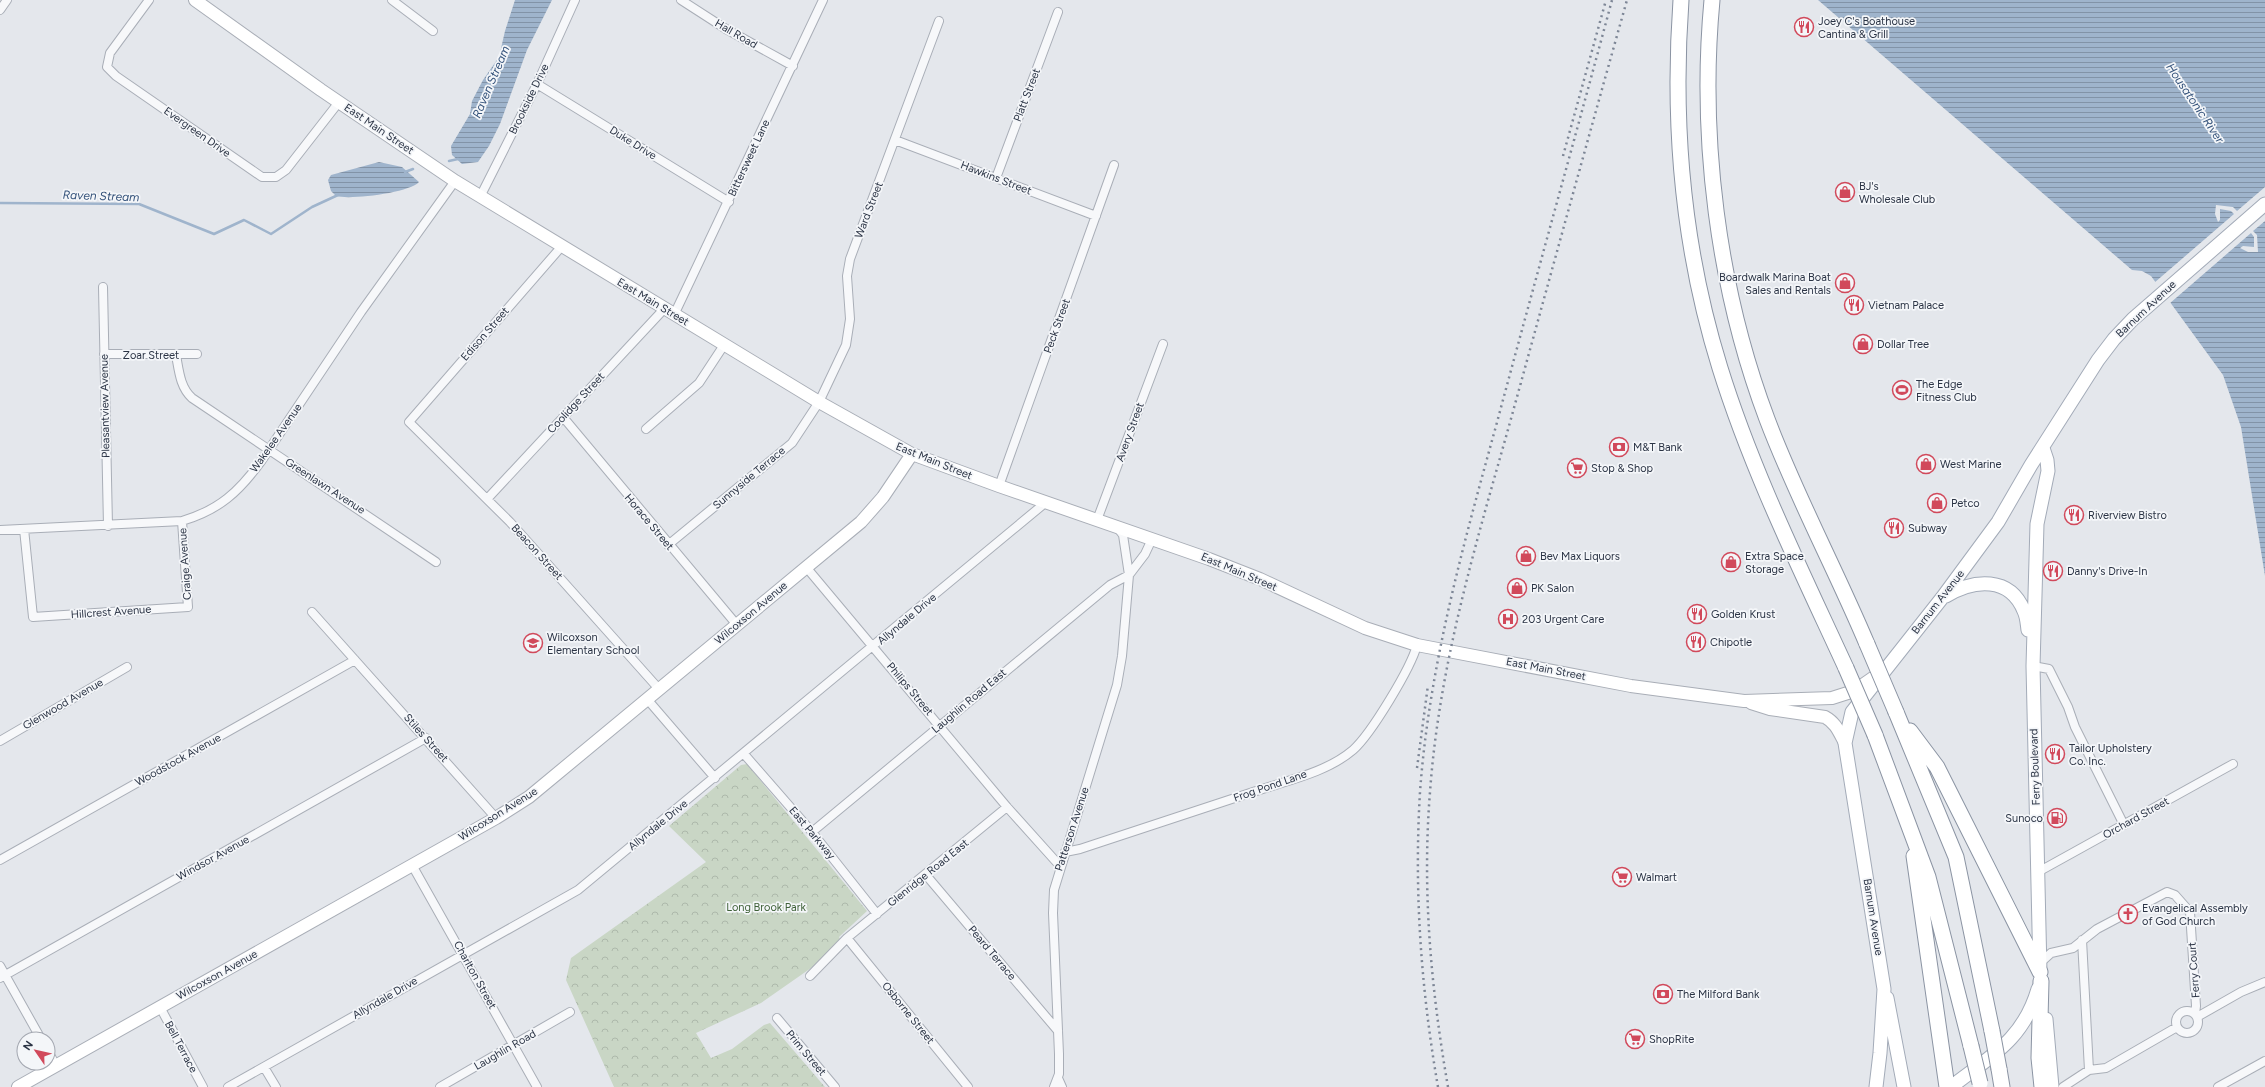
<svg xmlns="http://www.w3.org/2000/svg" width="2265" height="1087" font-family="Figtree,sans-serif">
<defs>
<pattern id="park-crowns" width="20" height="18" patternUnits="userSpaceOnUse"><rect width="20" height="18" fill="#c9d6c5"/><path d="M2 6a3 3 0 1 1 6 0M12 15a3 3 0 1 1 6 0" fill="none" stroke="#adb8ab"/></pattern>
<pattern id="water-rules" width="6" height="5" patternUnits="userSpaceOnUse"><rect width="6" height="5" fill="#9fb4cc"/><path d="M0 2.5h6" fill="none" stroke="#8293a7"/></pattern>
</defs>
<rect width="100%" height="100%" fill="#e4e7ec"/>
<path fill="url(#park-crowns)" d="M747 764 867 911 839 937 844 945 761 1003 696 1033 711 1058 732 1049 764 1025 770 1023 825 1087H614L566 980 571 958 706 862 669 826 741 765Z"/>
<path fill="url(#water-rules)" d="M515 0H552L527 50 500 124 489 146 478 162 462 164 452 155 451 146 470 114 472 101 483 80 499 57 505 31Z
M1818 0H2265V576L2241 427 2223 375 2151 276 2142 271 2132 270Z
M379 162 402 167 419 182C409 193 350 200 336 196L331 191 328 180 331 175Z"/>
<path fill="#e4e7ec" d="M2265 187V221L2253 231 2257 235 2258 252H2248L2240 248 2243 246 2254 247V237L2251 233 2169 304 2154 283 2234 214 2231 211 2220 209V220L2218 222 2215 214 2216 205 2233 207 2237 211Z"/>
<g fill="none" stroke-linecap="round" stroke-linejoin="round">
<path stroke="#9fb4cc" stroke-width="2.5" d="M449 161 458 159
M405 172 413 169
M0 203 139 204 214 234 244 220 271 234 312 207 338 195"/>
<defs>
<path id="street" d="M149 0 110 53 107 67 116 76 262 177H276L286 170 339 102
M392 0 433 31
M681 0 726 29 793 66
M0 10 7 0
M537 84 729 202
M895 140 1096 216
M996 178 1058 12
M480 197 537 84 575 0
M562 246 409 422 510 522 659 689
M103 287 108 526
M674 315 823 0
M104 354H197
M176 355C179 371 180 387 192 398L436 562
M563 417 737 625
M646 429 699 383 724 345
M999 486 1114 165
M488 498 664 309
M1097 520 1163 344
M24 529 33 617 188 607 182 521
M0 530 182 521C219 510 239 492 262 460L361 312 455 181
M668 545 792 443 819 402 846 345 850 319 847 276 850 259 939 21
M806 567 1007 807 1060 866
M312 612 496 818
M2033 666 2049 669 2068 707 2075 727 2124 825
M647 699 715 778
M0 741 127 667
M744 754 812 832 877 914
M812 832 1110 585 1129 575 1123 535 1117 527
M1065 852 1080 849C1138 830 1195 811 1253 792 1285 781 1326 773 1353 750 1371 734 1411 668 1417 645
M0 860 355 660
M412 865 537 1087
M2038 872 2233 764
M926 875 1058 1031
M847 938 968 1087
M2082 940 2089 1070
M2040 963 2051 953 2073 948 2097 929 2167 892 2175 895 2190 912 2196 1006 2195 1014
M0 966 41 1039
M810 976 847 938 1007 807
M0 978 426 738
M160 1007 203 1087
M2176 1022a11 11 0 1 1 22 0a11 11 0 1 1-22 0Z
M2197 1017 2241 992 2265 982
M777 1018 835 1087
M48 1051 56 1066
M264 1067 276 1087
M1058 1078 1062 1087
M228 1087 578 890 1045 503
M440 1087 570 1012
M1054 1087 1059 1074V1054L1053 913 1054 890 1117 685 1122 656 1129 575 1145 554 1152 539
M2063 1087 2089 1070 2106 1068 2177 1027
M2218 1087 2265 1061"/>
<path id="secondary" d="M195 0 321 90 455 181 819 402 912 454 999 486 1209 559 1260 579 1365 628 1417 645 1631 686 1744 701 1832 698 1854 691 1880 673
M1751 703 1770 709 1825 717C1836 723 1839 732 1845 743
M18 1087 496 818 529 797 861 522 883 497 912 454"/>
<path id="primary" d="M1946 596C1974 579 2010 576 2024 611 2027 617 2027 623 2028 630
M2040 972 2033 666 2037 524 2048 471 2047 460 2043 448
M1887 998 1904 1087
M2046 1019 2052 1087
M1876 1087 1880 1053 1884 989 1845 743 1852 712 1942 598 1998 522 2031 465 2098 360 2114 339 2133 319 2265 204
M1951 1087C1991 1056 2023 1040 2038 989"/>
<path id="highway" d="M1681 0C1672 124 1683 249 1720 368 1752 471 1801 570 1846 668
M1712 0C1699 138 1718 289 1767 419 1796 496 1835 568 1867 644
M1896 712 1956 857 1992 1031
M1910 731 1937 767 2040 972
M1875 735 1928 877 1971 1046
M1914 856 1947 1087
M2041 981 2039 1058 2042 1087
M1999 1069 2002 1087"/>
</defs>
<use href="#street" stroke="#a9aeb7" stroke-width="10"/>
<use href="#secondary" stroke="#a9aeb7" stroke-width="14"/>
<use href="#primary" stroke="#a3abb8" stroke-width="15"/>
<use href="#highway" stroke="#8b94a3" stroke-width="17"/>
<use href="#street" stroke="#f7f8fa" stroke-width="8"/>
<use href="#secondary" stroke="#fff" stroke-width="12"/>
<use href="#primary" stroke="#fff" stroke-width="13"/>
<use href="#highway" stroke="#fff" stroke-width="15"/>
<path stroke="#7d8696" stroke-width="2.5" stroke-dasharray="2 4" stroke-linecap="butt" d="M1563 156 1606 0
M1417 768 1428 685
M1438 1087C1421 989 1414 891 1420 792 1429 667 1463 546 1496 426 1534 284 1574 142 1612 0
M1448 1087C1431 989 1422 891 1430 792 1439 666 1475 547 1509 426 1548 284 1587 142 1627 0"/>
<defs>
<path id="highway-bridge" d="M1867 644 1896 712
M1846 668 1875 735
M1992 1031 1999 1069
M1971 1046 1980 1083"/>
</defs>
<use href="#highway-bridge" stroke="#8b94a3" stroke-width="17" stroke-linecap="butt"/>
<use href="#highway-bridge" stroke="#fff" stroke-width="15"/>
</g>
<defs>
<symbol id="restaurant-ring" viewBox="-11 -11 22 22"><circle r="9.5" fill="#f4f6f9" stroke="#d1495b" stroke-width="1.5"/><path d="M-5-6h1v4h1v-4h1v4h1v-4h1v5L-1.5 .5V6h-2V.5L-5-1ZM5-6V6H3V1.5H1.5Q1.5-4 5-6Z" fill="#d1495b"/></symbol>
<symbol id="shop-ring" viewBox="-11 -11 22 22"><circle r="9.5" fill="#f4f6f9" stroke="#d1495b" stroke-width="1.5"/><path d="M-5-2.5h2.3a2.7 3.5 0 0 1 5.4 0H5L5.5 6h-11ZM-1.5-2.5h3a1.5 2.3 0 0 0-3 0Z" fill="#d1495b"/></symbol>
<symbol id="stadium-ring" viewBox="-11 -11 22 22"><circle r="9.5" fill="#f4f6f9" stroke="#d1495b" stroke-width="1.5"/><path d="M0-5a6.5 5 0 1 0 0 10a6.5 5 0 1 0 0-10ZM-3.5-1.8h7v3.6h-7Z" fill="#d1495b"/></symbol>
<symbol id="bank-ring" viewBox="-11 -11 22 22"><circle r="9.5" fill="#f4f6f9" stroke="#d1495b" stroke-width="1.5"/><path d="M-6-4H6V4H-6ZM0-2.3a2.3 2.3 0 1 0 0 4.6a2.3 2.3 0 1 0 0-4.6Z" fill="#d1495b"/></symbol>
<symbol id="supermarket-ring" viewBox="-11 -11 22 22"><circle r="9.5" fill="#f4f6f9" stroke="#d1495b" stroke-width="1.5"/><path d="M-6-5.5h2.5l.6 2H6L4.5 2H-2.5L-4.4-4H-6ZM-1.5 3.2a1.3 1.3 0 1 0 .1 0ZM3 3.2a1.3 1.3 0 1 0 .1 0Z" fill="#d1495b"/></symbol>
<symbol id="hospital-ring" viewBox="-11 -11 22 22"><circle r="9.5" fill="#f4f6f9" stroke="#d1495b" stroke-width="1.5"/><path d="M-5-5h3v3.5h4V-5h3V5h-3V1.5h-4V5h-3Z" fill="#d1495b"/></symbol>
<symbol id="school-ring" viewBox="-11 -11 22 22"><circle r="9.5" fill="#f4f6f9" stroke="#d1495b" stroke-width="1.5"/><path d="M0-5L7-2L0 1L-7-2ZM-4 1L0 2.5L4 1V4Q0 6-4 4Z" fill="#d1495b"/></symbol>
<symbol id="fuel-ring" viewBox="-11 -11 22 22"><circle r="9.5" fill="#f4f6f9" stroke="#d1495b" stroke-width="1.5"/><path d="M-5.5-6h7V0h2V4h1.3V-2.5L3-4.5l.8-.8L6-3V5H2.5V1h-1V6h-7ZM-4.2-4.7v3.2H.2V-4.7Z" fill="#d1495b"/></symbol>
<symbol id="church-ring" viewBox="-11 -11 22 22"><circle r="9.5" fill="#f4f6f9" stroke="#d1495b" stroke-width="1.5"/><path d="M-1.2-6h2.4v3.5h3.3v2.4h-3.3V6h-2.4V-.1h-3.3v-2.4h3.3Z" fill="#d1495b"/></symbol>
</defs>
<g fill-rule="evenodd">
<use href="#restaurant-ring" x="1793" y="16" width="22" height="22"/>
<use href="#shop-ring" x="1834" y="181" width="22" height="22"/>
<use href="#shop-ring" x="1834" y="272" width="22" height="22"/>
<use href="#restaurant-ring" x="1843" y="294" width="22" height="22"/>
<use href="#shop-ring" x="1852" y="333" width="22" height="22"/>
<use href="#stadium-ring" x="1891" y="379" width="22" height="22"/>
<use href="#bank-ring" x="1608" y="436" width="22" height="22"/>
<use href="#shop-ring" x="1915" y="453" width="22" height="22"/>
<use href="#supermarket-ring" x="1566" y="457" width="22" height="22"/>
<use href="#shop-ring" x="1926" y="492" width="22" height="22"/>
<use href="#restaurant-ring" x="2063" y="504" width="22" height="22"/>
<use href="#restaurant-ring" x="1883" y="517" width="22" height="22"/>
<use href="#shop-ring" x="1515" y="545" width="22" height="22"/>
<use href="#shop-ring" x="1720" y="551" width="22" height="22"/>
<use href="#restaurant-ring" x="2042" y="560" width="22" height="22"/>
<use href="#shop-ring" x="1506" y="577" width="22" height="22"/>
<use href="#restaurant-ring" x="1686" y="603" width="22" height="22"/>
<use href="#hospital-ring" x="1497" y="608" width="22" height="22"/>
<use href="#restaurant-ring" x="1685" y="631" width="22" height="22"/>
<use href="#school-ring" x="522" y="632" width="22" height="22"/>
<use href="#restaurant-ring" x="2044" y="743" width="22" height="22"/>
<use href="#fuel-ring" x="2046" y="807" width="22" height="22"/>
<use href="#supermarket-ring" x="1611" y="866" width="22" height="22"/>
<use href="#church-ring" x="2117" y="903" width="22" height="22"/>
<use href="#bank-ring" x="1652" y="983" width="22" height="22"/>
<use href="#supermarket-ring" x="1624" y="1028" width="22" height="22"/>
</g>
<g text-anchor="middle" dominant-baseline="central" stroke-width="3.5" stroke-linejoin="round" paint-order="stroke">
<g font-size="11" fill="#2b3445" stroke="#f4f6f9" text-anchor="start">
<text x="1818" y="21">Joey C's Boathouse<tspan x="1818" dy="13">Cantina &amp; Grill</tspan></text>
<text x="1859" y="186">BJ's<tspan x="1859" dy="13">Wholesale Club</tspan></text>
<text x="1831" y="277" text-anchor="end">Boardwalk Marina Boat<tspan x="1831" dy="13">Sales and Rentals</tspan></text>
<text x="1868" y="305">Vietnam Palace</text>
<text x="1877" y="344">Dollar Tree</text>
<text x="1916" y="384">The Edge<tspan x="1916" dy="13">Fitness Club</tspan></text>
<text x="1633" y="447">M&amp;T Bank</text>
<text x="1940" y="464">West Marine</text>
<text x="1591" y="468">Stop &amp; Shop</text>
<text x="1951" y="503">Petco</text>
<text x="2088" y="515">Riverview Bistro</text>
<text x="1908" y="528">Subway</text>
<text x="1540" y="556">Bev Max Liquors</text>
<text x="1745" y="556">Extra Space<tspan x="1745" dy="13">Storage</tspan></text>
<text x="2067" y="571">Danny's Drive-In</text>
<text x="1531" y="588">PK Salon</text>
<text x="1711" y="614">Golden Krust</text>
<text x="1522" y="619">203 Urgent Care</text>
<text x="547" y="637">Wilcoxson<tspan x="547" dy="13">Elementary School</tspan></text>
<text x="1710" y="642">Chipotle</text>
<text x="2069" y="748">Tailor Upholstery<tspan x="2069" dy="13">Co. Inc.</tspan></text>
<text x="2043" y="818" text-anchor="end">Sunoco</text>
<text x="1636" y="877">Walmart</text>
<text x="2142" y="908">Evangelical Assembly<tspan x="2142" dy="13">of God Church</tspan></text>
<text x="1677" y="994">The Milford Bank</text>
<text x="1649" y="1039">ShopRite</text>
</g>
<g font-size="11" fill="#2b3445" stroke="#f4f6f9">
<text transform="translate(736 34) rotate(30)">Hall Road</text>
<text transform="translate(1027 95) rotate(-69)">Platt Street</text>
<text transform="translate(529 99) rotate(-64)">Brookside Drive</text>
<text transform="translate(379 129) rotate(34)">East Main Street</text>
<text transform="translate(197 132) rotate(35)">Evergreen Drive</text>
<text transform="translate(633 143) rotate(32)">Duke Drive</text>
<text transform="translate(749 158) rotate(-65)">Bittersweet Lane</text>
<text transform="translate(996 178) rotate(21)">Hawkins Street</text>
<text transform="translate(869 210) rotate(-69)">Ward Street</text>
<text transform="translate(653 302) rotate(31)">East Main Street</text>
<text transform="translate(2146 309) rotate(-43)">Barnum Avenue</text>
<text transform="translate(1057 326) rotate(-70)">Peck Street</text>
<text transform="translate(485 334) rotate(-49)">Edison Street</text>
<text x="151" y="355">Zoar Street</text>
<text transform="translate(576 403) rotate(-47)">Coolidge Street</text>
<text transform="translate(105 406) rotate(-91)">Pleasantview Avenue</text>
<text transform="translate(1130 432) rotate(-70)">Avery Street</text>
<text transform="translate(276 438) rotate(-55)">Wakelee Avenue</text>
<text transform="translate(934 461) rotate(22)">East Main Street</text>
<text transform="translate(749 478) rotate(-40)">Sunnyside Terrace</text>
<text transform="translate(325 486) rotate(33)">Greenlawn Avenue</text>
<text transform="translate(649 522) rotate(50)">Horace Street</text>
<text transform="translate(537 552) rotate(48)">Beacon Street</text>
<text transform="translate(185 564) rotate(-94)">Craige Avenue</text>
<text transform="translate(1239 572) rotate(23)">East Main Street</text>
<text transform="translate(1938 602) rotate(-52)">Barnum Avenue</text>
<text transform="translate(111 612) rotate(-4)">Hillcrest Avenue</text>
<text transform="translate(751 613) rotate(-40)">Wilcoxson Avenue</text>
<text transform="translate(907 619) rotate(-40)">Allyndale Drive</text>
<text transform="translate(1546 669) rotate(11)">East Main Street</text>
<text transform="translate(910 689) rotate(50)">Philips Street</text>
<text transform="translate(969 701) rotate(-40)">Laughlin Road East</text>
<text transform="translate(63 704) rotate(-30)">Glenwood Avenue</text>
<text transform="translate(426 738) rotate(48)">Stiles Street</text>
<text transform="translate(178 760) rotate(-29)">Woodstock Avenue</text>
<text transform="translate(2035 767) rotate(-92)">Ferry Boulevard</text>
<text transform="translate(1270 786) rotate(-19)">Frog Pond Lane</text>
<text transform="translate(498 814) rotate(-32)">Wilcoxson Avenue</text>
<text transform="translate(2136 818) rotate(-29)">Orchard Street</text>
<text transform="translate(658 825) rotate(-39)">Allyndale Drive</text>
<text transform="translate(1072 829) rotate(-72)">Patterson Avenue</text>
<text transform="translate(812 833) rotate(50)">East Parkway</text>
<text transform="translate(213 858) rotate(-29)">Windsor Avenue</text>
<text transform="translate(928 873) rotate(-39)">Glenridge Road East</text>
<text transform="translate(1873 917) rotate(81)">Barnum Avenue</text>
<text transform="translate(992 953) rotate(50)">Peard Terrace</text>
<text transform="translate(2194 970) rotate(-94)">Ferry Court</text>
<text transform="translate(217 975) rotate(-29)">Wilcoxson Avenue</text>
<text transform="translate(475 975) rotate(61)">Charlton Street</text>
<text transform="translate(385 998) rotate(-30)">Allyndale Drive</text>
<text transform="translate(908 1013) rotate(51)">Osborne Street</text>
<text transform="translate(181 1047) rotate(62)">Bell Terrace</text>
<text transform="translate(505 1050) rotate(-30)">Laughlin Road</text>
<text transform="translate(806 1053) rotate(50)">Prim Street</text>
</g>
<g font-size="11" fill="#3f6138" stroke="#f4f6f9">
<text x="766" y="907">Long Brook Park</text>
</g>
<g font-size="12" font-style="italic" fill="#34527a" stroke="#f4f6f9">
<text transform="translate(491 82) rotate(-67)">Raven Stream</text>
<text transform="translate(2195 103) rotate(56)">Housatonic River</text>
<text transform="translate(101 196) rotate(2)">Raven Stream</text>
</g>
</g>
<g transform="translate(36 1051) rotate(304)"><circle r="19" fill="#f4f6f9" stroke="#a4a8b1"/>
<path d="M0-3L7 15L0 10L-7 15Z" fill="#d1495b"/>
<text y="-6" font-size="11" font-weight="bold" text-anchor="middle" fill="#2b3445">N</text>
</g>
</svg>
